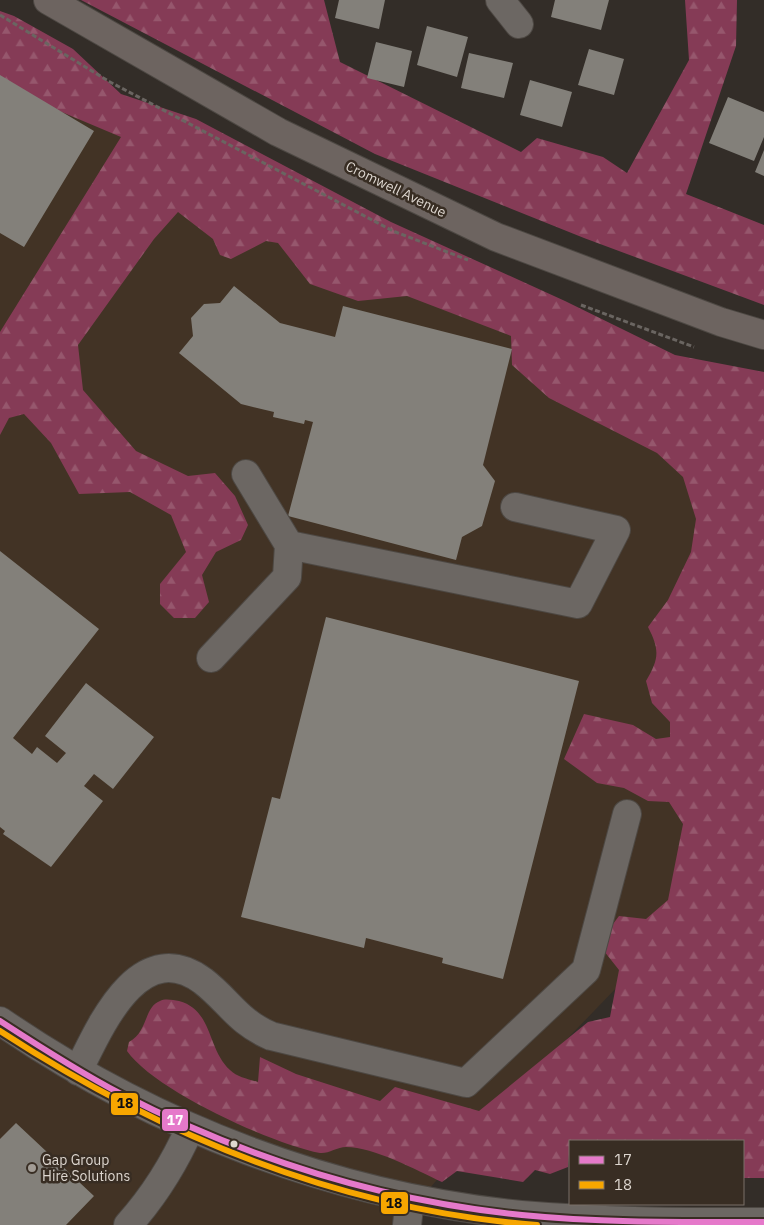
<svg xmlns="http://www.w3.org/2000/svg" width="764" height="1225" font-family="'IBM Plex Sans',sans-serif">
<defs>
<pattern id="forest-firs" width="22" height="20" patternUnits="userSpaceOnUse" patternTransform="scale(1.25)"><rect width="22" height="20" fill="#853b56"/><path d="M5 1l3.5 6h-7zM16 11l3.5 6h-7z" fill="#96576d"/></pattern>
</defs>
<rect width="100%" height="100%" fill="#332d28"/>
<path fill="#423325" d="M0 55 537 324 705 443 677 925 486 1123 398 1225H0Z"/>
<path fill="url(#forest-firs)" d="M81 0H324L340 62 521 152 537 138 603 157 627 173 689 60 685 0H737L736 46 686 194 764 225V305L584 238 375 154Z
M0 11 14 16 73 49 121 94 196 119 391 222 565 301 675 355 764 372V1178H743V1141H570L568 1167 550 1174 535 1170 523 1182 457 1171 442 1182C416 1170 374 1147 346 1147 337 1147 328 1154 320 1153 272 1144 154 1090 127 1051L129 1042C148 1032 144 1007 160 1001 165 998 173 1000 179 1001 213 1010 207 1049 230 1070 237 1077 248 1079 258 1082L260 1057 296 1074 380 1101 395 1087 479 1111 588 1022 610 1017 619 970 604 951 607 932 619 916 646 919 668 900 683 824 669 802 648 801 624 788 597 783 564 759 584 714 633 725 656 739 670 737V722L652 703 646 681C659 659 660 650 648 627L668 600 691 552 696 519 683 477 657 453 549 398 512 365 511 336 407 296 358 301 310 284 278 243 266 241 231 259 220 255 213 239 178 212 154 239 78 345 83 390 136 451 188 476 215 473 235 496 248 525 241 540 216 552 202 575 209 602 195 618H174L160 604V584L186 552 171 515 130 492 79 494 51 443 24 414 9 418 0 435V332L121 137 38 102 0 78Z"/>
<path fill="#83807a" d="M339 0H385L379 29 335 18Z
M555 0H609L601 30 551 17Z
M427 26 468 37 457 77 417 65Z
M376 42 412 51 404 87 367 78Z
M589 49 624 59 614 95 578 85Z
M469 53 513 63 504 98 461 88Z
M0 75 94 131 24 247 0 233Z
M530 80 572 92 562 127 520 115Z
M728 97 764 112V137L754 161 709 143Z
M764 150V176L755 172Z
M234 286 280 323 335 337 343 306 512 349 483 465 495 481 482 526 462 537 456 560 288 516 313 422 305 420 304 424 273 417 274 412 241 404 179 353 193 336 191 318 204 304 220 303Z
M0 551 99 629 13 738 32 754 37 747 57 763 66 753 45 736 86 683 154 737 113 789 94 774 84 786 103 801 51 867 3 834 5 831 0 827Z
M326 617 579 681 503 979 442 963 443 958 366 938 364 948 241 917 272 797 280 799Z
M16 1123 94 1196 66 1225H0V1139Z"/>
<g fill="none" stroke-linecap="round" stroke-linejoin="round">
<defs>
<path id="minor" d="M500 0 519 24
M289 545 578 604 616 530 515 507
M211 658 287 577 289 545 246 474
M0 1021C154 1127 334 1196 521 1215 602 1222 683 1222 764 1222
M78 1071C100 1027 139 934 203 981 229 1001 238 1022 271 1036L466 1083 586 970 627 814
M128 1225C155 1195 174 1164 190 1128
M407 1225 410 1198"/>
<path id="major" d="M48 0 278 132 496 237 721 322 764 335"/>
</defs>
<use href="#minor" stroke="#4d4843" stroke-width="30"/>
<use href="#major" stroke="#4d4843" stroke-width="30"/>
<path stroke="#6a6561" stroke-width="3" stroke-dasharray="5 2.5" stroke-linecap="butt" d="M0 15 110 82 393 231 468 260
M581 305 694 347"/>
<use href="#minor" stroke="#6c6763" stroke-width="28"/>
<use href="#major" stroke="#6d6460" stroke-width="28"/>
<defs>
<path id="bus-1" d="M0 1021C40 1047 79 1072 121 1094 246 1158 382 1201 522 1215 602 1223 683 1222 764 1222"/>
<path id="bus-2" d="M0 1031C163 1137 342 1210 537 1225"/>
</defs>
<use href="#bus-1" stroke="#382d23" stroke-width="10"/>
<use href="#bus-2" stroke="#382d23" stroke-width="10"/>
<use href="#bus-1" stroke="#e579ca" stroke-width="6"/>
<use href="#bus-2" stroke="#f7a600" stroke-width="6"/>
</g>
<circle fill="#ded7d0" stroke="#382d23" stroke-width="2" cx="234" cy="1144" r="4.5"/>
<circle fill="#a29c95" stroke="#382d23" stroke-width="2" cx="32" cy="1168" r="5"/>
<g text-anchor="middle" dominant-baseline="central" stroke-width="5" stroke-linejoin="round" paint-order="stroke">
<g font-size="14" fill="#ded7d0" stroke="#382d23">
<text transform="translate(396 189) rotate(26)">Cromwell Avenue</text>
</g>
<g font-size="14" fill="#ded7d0" stroke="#382d23" text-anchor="start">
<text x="42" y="1160">Gap Group<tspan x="42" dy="16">Hire Solutions</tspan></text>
</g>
</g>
<g stroke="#382d23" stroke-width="2">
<rect x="110" y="1092" width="29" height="24" rx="5" fill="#f7a600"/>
<rect x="161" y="1108" width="28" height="24" rx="5" fill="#e579ca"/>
<rect x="380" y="1191" width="29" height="24" rx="5" fill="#f7a600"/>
</g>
<g font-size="14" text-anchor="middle" font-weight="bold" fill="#fff">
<text x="175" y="1125">17</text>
</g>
<g font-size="14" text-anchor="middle" font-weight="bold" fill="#111">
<text x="125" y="1108">18</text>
<text x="394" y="1208">18</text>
</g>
<rect x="569" y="1140" width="175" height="65" fill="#382d23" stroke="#7a7168"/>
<rect x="579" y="1156" width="25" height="8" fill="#e579ca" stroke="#7a7168"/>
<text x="614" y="1165" font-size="15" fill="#ded7d0">17</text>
<rect x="579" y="1181" width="25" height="8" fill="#f7a600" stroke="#7a7168"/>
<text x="614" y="1190" font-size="15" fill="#ded7d0">18</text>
</svg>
